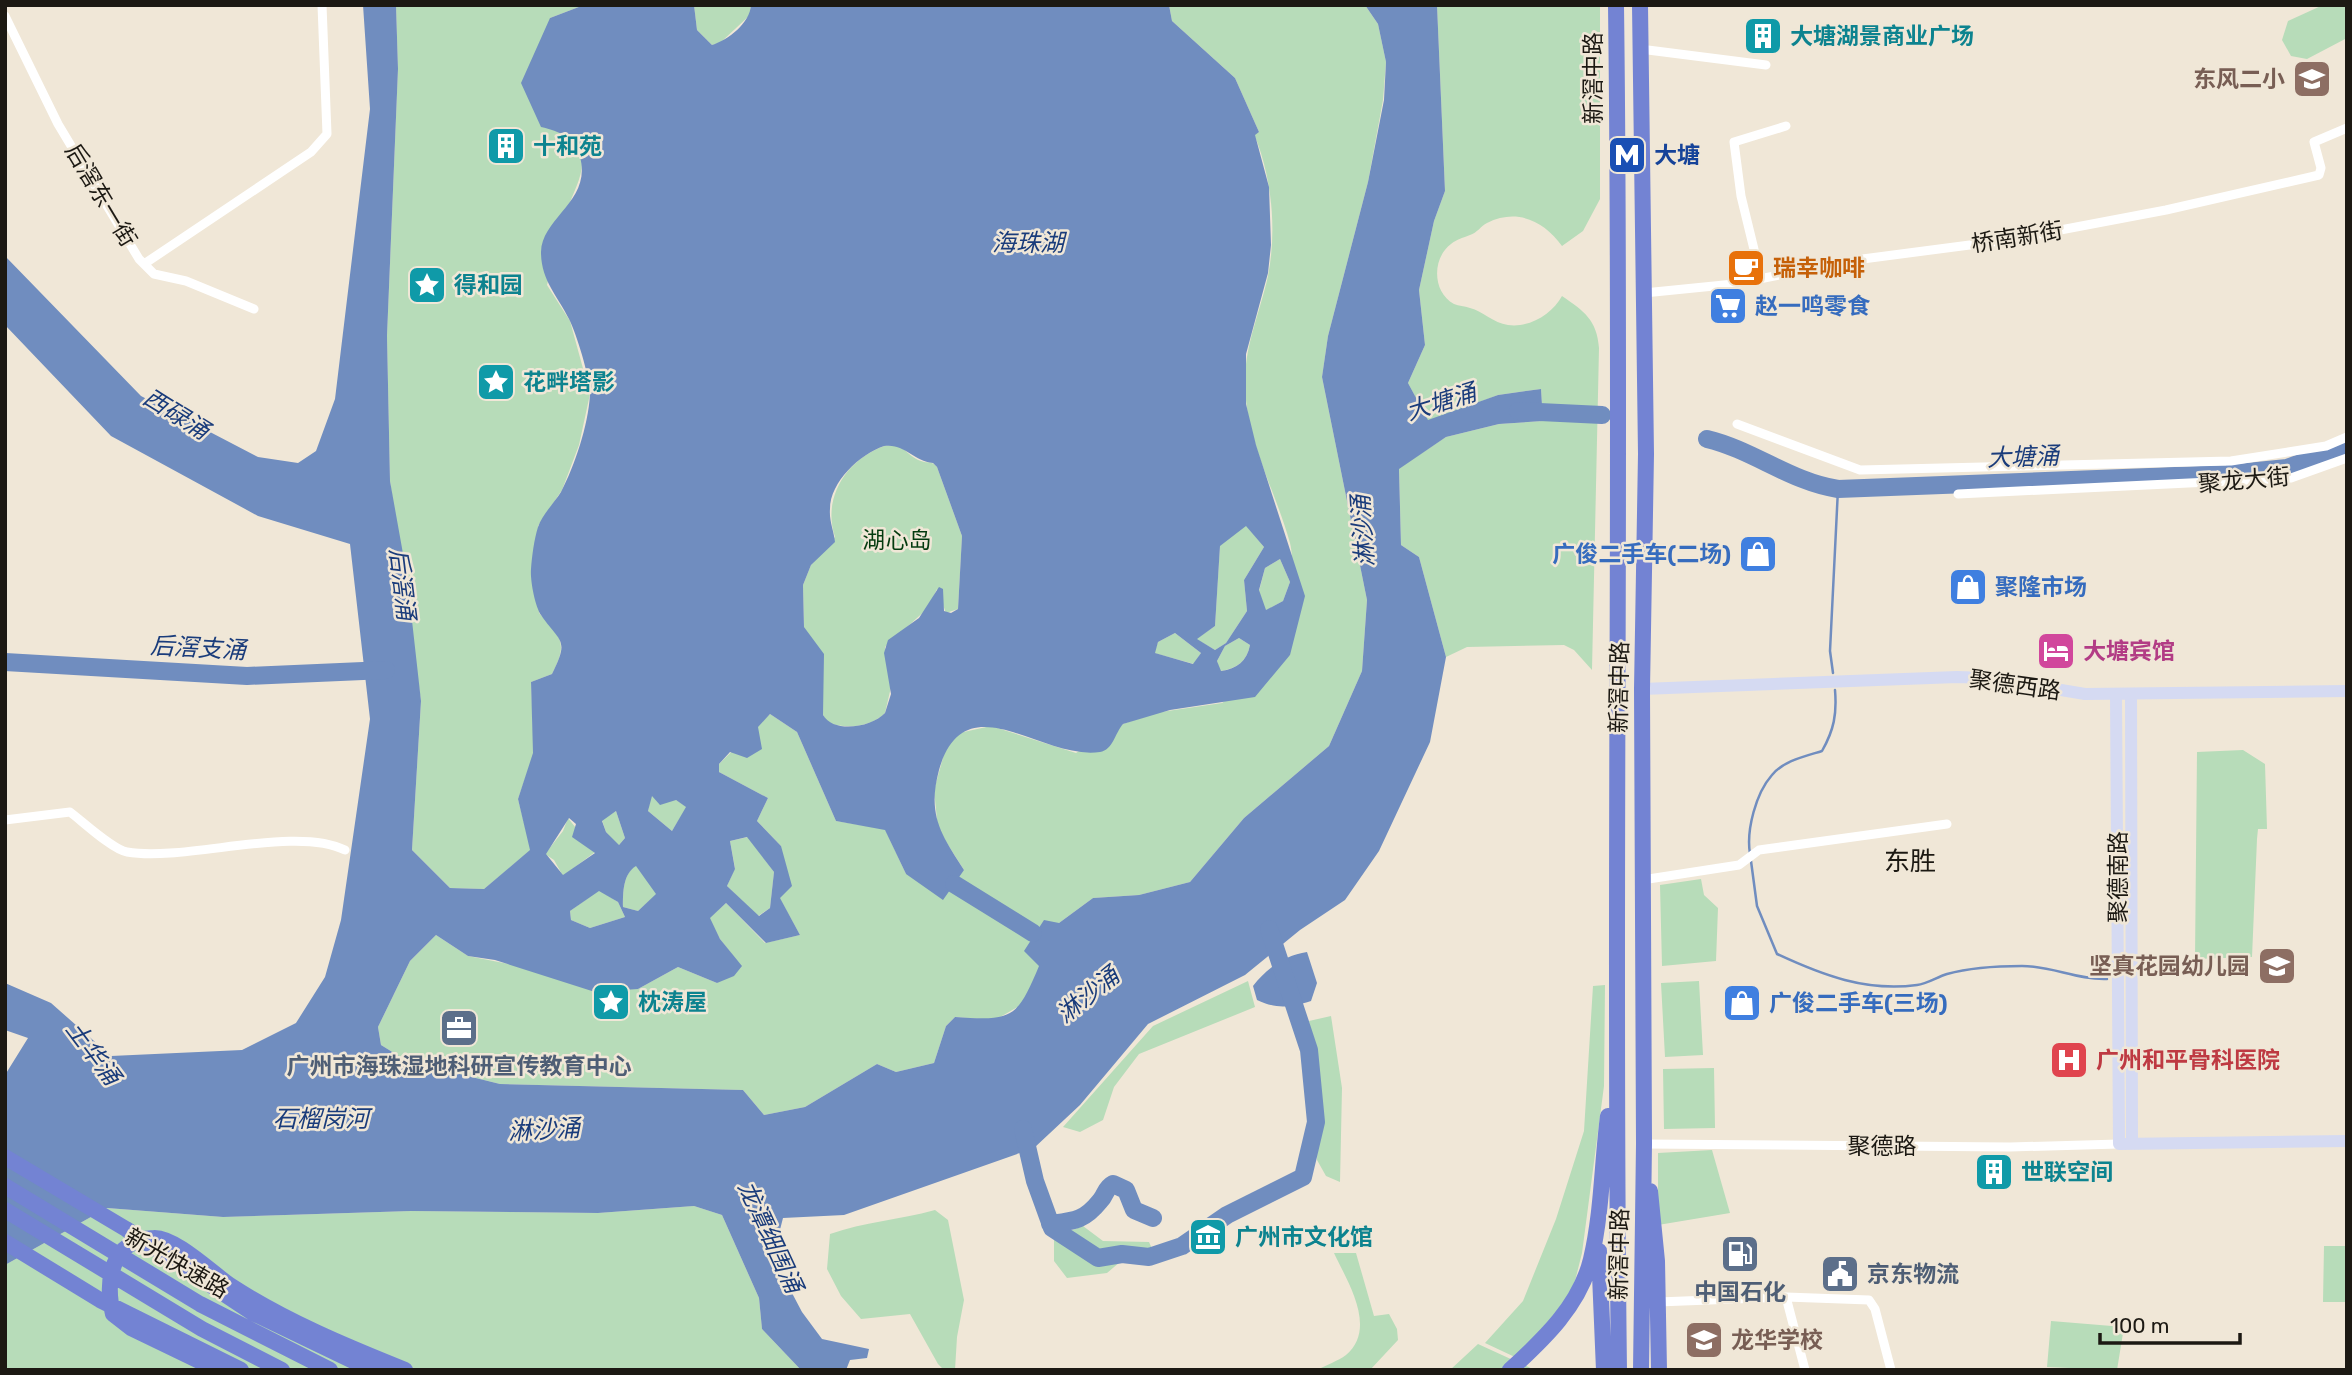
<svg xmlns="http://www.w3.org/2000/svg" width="2352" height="1375" font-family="Rubik,'Noto Sans SC',sans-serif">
<rect width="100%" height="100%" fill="#f0e7d7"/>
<path fill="#b7dcb9" d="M396 5H584L550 18 556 130C598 155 579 177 567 210 558 234 554 260 547 285L570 321 590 394 579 445 562 490 538 526 539 613C562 638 568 643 552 674L531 682 534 753 518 799 531 850 484 889 450 888 412 850 421 701 390 481 387 336 398 69Z
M694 5H751L750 15 720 43 712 45 697 30Z
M1169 5H1365L1378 24 1386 62 1383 100 1368 182 1328 336 1322 377 1367 600 1362 671 1329 746 1244 818 1190 882 1139 895 1093 898 1059 923 1023 1004 995 1020 955 1017 946 1026 934 1063 896 1072 877 1064 805 1107 764 1115 743 1090 500 1084 407 1061 381 1045 378 1027 410 961 436 935 468 956 638 989 678 967 717 983 741 966 720 939 709 918 726 903 765 943 800 935 779 897 781 846 757 821 768 798 719 772V764L770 714 797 732 836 821 885 829 906 874 964 870 938 829 934 790 946 747 959 733 991 726 1076 753 1123 724 1154 713 1222 703 1290 655C1290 628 1296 567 1290 543 1275 489 1244 437 1245 379 1246 342 1260 312 1268 276 1277 230 1272 177 1254 134L1259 132 1235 78 1172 21Z
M1437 5H1600V199L1583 231 1562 246C1544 221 1517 208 1487 223 1481 226 1477 233 1470 235 1463 238 1457 239 1451 244 1432 258 1432 292 1454 304 1459 306 1464 306 1470 308 1483 311 1493 323 1508 325 1530 328 1552 314 1562 296 1584 311 1597 320 1599 348L1592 670 1574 650 1564 645 1467 647 1446 657 1419 557 1401 545 1399 468 1446 437 1499 424 1543 421 1541 389 1498 395 1428 421 1408 383 1425 345 1419 290 1434 221 1445 191Z
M2323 5H2347V38L2307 59 2291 56 2282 40 2288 21Z
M884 446C907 443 904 455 921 461 928 464 931 460 937 467L962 536 958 609 946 613 937 589 928 608 885 647 891 687 885 713C871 727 845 730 827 722L823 715 822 698 804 627 803 585 811 565 835 537C822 498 846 460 884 446Z
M1246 525 1264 547 1244 580 1247 611 1226 643 1215 650 1196 639 1215 626 1220 545Z
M1280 559 1290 582 1283 601 1265 611 1259 591 1265 568Z
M1175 633 1201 653 1194 664 1154 653 1158 642Z
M1239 638 1250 645C1247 661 1237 669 1220 671L1217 661 1225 646Z
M2243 750 2265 764 2267 829H2258L2257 839 2252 957 2195 959 2197 752Z
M651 795 676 800 687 807 672 831 648 811Z
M616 811 625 838 618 846 606 832 602 820Z
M568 818 595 852 563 876 554 860 545 854 563 831Z
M748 837 774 872 770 908 758 916 727 886 735 868 730 841Z
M636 865 657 894 638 911 623 907C623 892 623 874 636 865Z
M1701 879 1704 895 1718 908 1716 961 1662 966 1660 885Z
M599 890 618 902 625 917 590 928 571 920 570 911Z
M1248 981 1255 1007 1139 1054 1114 1087 1103 1120 1080 1132 1063 1127 1153 1026Z
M1699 981 1703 1055 1665 1057 1661 983Z
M1605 985 1604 1086 1582 1253 1571 1297 1517 1358 1485 1343 1523 1301 1556 1219 1584 1131 1593 986Z
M1331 1016 1342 1088 1340 1182 1326 1176 1317 1160 1319 1101 1309 1021Z
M1714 1068 1715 1128 1664 1129 1663 1069Z
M1712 1150 1730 1213 1658 1225V1153Z
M694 1206 722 1215 759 1298 762 1329 801 1370H5V1265L107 1208 223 1217 411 1211 598 1213Z
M935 1210 948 1220 964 1300 957 1337 955 1370H944L938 1364 910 1314 861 1319 841 1296 827 1269 830 1234C864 1222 899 1220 935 1210Z
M1083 1226 1103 1241 1149 1242 1158 1262H1120L1107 1273 1067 1278 1054 1261V1237Z
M2324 1246H2347V1302H2323Z
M1334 1253H1356L1374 1316 1389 1314 1397 1329 1398 1340 1370 1370H1317C1326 1365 1338 1361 1346 1355 1378 1328 1347 1281 1334 1253Z
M2051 1321 2124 1327 2117 1370 2047 1367Z
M1478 1344 1535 1370H1450Z"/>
<path fill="#708dbf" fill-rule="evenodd" d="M363 5H396L398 69 387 336 390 481 407 576 421 701 412 850 450 888 484 889 530 850 518 799 533 753 531 682 552 674C570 638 560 643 541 615 535 606 530 580 531 569 532 556 534 540 538 527 542 515 554 503 561 492 575 465 588 426 590 395 591 381 576 332 569 319 557 295 541 280 541 252 542 217 592 201 580 157 574 138 560 131 541 127L521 83 550 18 584 5H694L697 30 712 45C728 40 750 23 751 5H1169L1172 21 1235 78 1259 132 1255 135 1269 187 1271 245 1268 273 1246 354V404L1256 445 1305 596 1290 655 1255 697 1170 710 1123 724C1115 733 1113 750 1100 752 1042 761 965 680 939 770 927 815 941 834 964 870L943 900 906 874 885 830 836 821 797 732 770 714 758 727 762 749 747 758 730 752 719 764V772L768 798 757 821 781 846 792 886 780 898 800 935 766 943 726 903 710 918 720 939 742 966 734 976 717 983 678 967 638 989 595 992 495 960 468 956 436 935 410 961 378 1027 381 1045 407 1061 500 1084 743 1090 764 1115 805 1107 877 1064 896 1072 934 1063 946 1026 955 1017C1012 1021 1017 1019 1039 966L1024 951 1044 920 1059 923 1093 898 1139 895 1190 882 1244 818 1329 746 1362 671 1367 600 1322 377 1328 336 1368 182 1384 100 1386 62 1378 24 1365 5H1437L1445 191 1434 221 1419 290 1425 345 1408 383 1428 420 1498 395 1541 389 1543 421 1499 424 1446 437 1399 469 1401 545 1419 557 1446 657 1430 742 1379 851 1345 900 1300 930 1245 975 1148 1024 1080 1105 1034 1148 844 1215 783 1218 773 1257 802 1312 822 1339 869 1349 867 1358 850 1360 846 1370H801L762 1329 759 1298 722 1215 694 1206 598 1213 411 1211 223 1217 107 1208 5 1265V1075L28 1038 5 1030V983L51 1003 111 1056 242 1050 296 1023 325 977 341 920 370 719 350 544 258 516 111 436 5 325V256L141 396 258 457 298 463 316 451 335 399 370 109ZM884 446C905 443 913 461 933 463L937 467 962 536 958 609 951 613 944 611 943 589 939 587 919 618 888 640 884 653 891 694 885 713C872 727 834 734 823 715L824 654 804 627 803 585 811 565 835 542C834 531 829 521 830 509 830 482 860 454 884 446ZM1246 526 1264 547 1244 580 1247 611 1226 643 1215 650 1197 639 1215 626 1220 546ZM1280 559 1290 582 1283 601 1266 610 1259 590 1265 568ZM1175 633 1201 653 1193 664 1155 653 1158 642ZM1239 638 1250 645C1247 661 1237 669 1221 671L1217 661 1225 646ZM652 796 660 805 676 800 686 807 672 831 648 811ZM616 811 625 838 619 845 606 832 602 821ZM569 818 576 824 572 837 595 853 563 875 546 854ZM747 837 774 872 770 908 759 916 727 886 735 869 730 841ZM636 866 656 894 638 911 623 907C623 892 623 874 636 866ZM599 891 618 902 625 917 590 928 571 920 570 911Z
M1307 952 1317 983 1311 1001C1291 1007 1278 1010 1257 1000L1253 986C1266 969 1285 955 1307 952Z"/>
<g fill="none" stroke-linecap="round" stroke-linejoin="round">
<path stroke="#708dbf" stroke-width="2.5" d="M1833 673 1830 651 1838 489
M1750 854C1746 830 1756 793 1772 775 1783 761 1806 756 1822 751 1834 730 1837 714 1835 690
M1751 861 1757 906 1777 954C1822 975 1866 992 1917 985 1927 984 1937 977 1947 974 1969 968 1999 966 2022 966 2052 966 2077 980 2107 979"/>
<path stroke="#708dbf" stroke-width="18" d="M1518 411 1602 415
M1707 439C1753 450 1791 482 1838 489L2227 474 2287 468 2347 446
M5 662 247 676 386 670
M954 884 1033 933
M1023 1129 1035 1181 1052 1228 1098 1258 1122 1254 1149 1257 1182 1246 1227 1215 1303 1177 1316 1122 1309 1050 1269 929
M1050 1224C1074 1221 1084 1221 1100 1201 1106 1195 1105 1188 1113 1184L1126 1190 1134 1210 1153 1218"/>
<path stroke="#fff" stroke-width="9" d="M5 16 58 124 139 259 154 274 186 281 254 309
M1640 49 1766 65
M144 264 311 152 327 134 322 5
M1761 278 1741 196 1734 142 1786 126
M1644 293 1734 284 1855 260 2008 240 2166 210 2319 175 2321 168 2314 142 2347 128
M1737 424 1860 470 2231 461 2326 446 2347 437
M1958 494 2291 478 2347 458
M5 820 70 812C82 821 113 850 127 852 185 862 295 825 345 850
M1642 880 1739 865 1759 850 1947 824
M1644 1144 2010 1147 2119 1144
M1786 1297 1805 1370
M1658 1302 1786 1297 1869 1300 1875 1309 1891 1370"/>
<path stroke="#d5daf2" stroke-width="12" d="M1642 689 1957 677 1989 678 2085 694 2347 691
M2116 694 2119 1144 2347 1141
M2131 694 2132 1144"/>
<path stroke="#7383d3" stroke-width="16" d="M1616 5C1622 460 1613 915 1619 1370
M1640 5 1646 454 1642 689 1644 1144 1641 1370
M5 1157 126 1229 253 1313 372 1370
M5 1186 200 1304 330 1370
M1650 1191 1657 1261 1659 1370
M5 1210 202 1329 282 1370
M5 1242 100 1300 241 1370
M1599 1251 1604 1370
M218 1370 131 1328 113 1314C105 1281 111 1239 154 1238 175 1237 213 1274 231 1286 285 1321 345 1346 405 1370
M1510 1370C1544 1339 1580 1305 1591 1259 1602 1213 1602 1162 1608 1116"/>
</g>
<defs>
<symbol id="building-square" viewBox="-11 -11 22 22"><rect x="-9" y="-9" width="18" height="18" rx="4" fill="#0f9aa8" stroke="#f0e7d7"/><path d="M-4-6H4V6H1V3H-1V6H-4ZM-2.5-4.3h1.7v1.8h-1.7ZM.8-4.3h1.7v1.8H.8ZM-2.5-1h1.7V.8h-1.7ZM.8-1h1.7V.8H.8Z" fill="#fff"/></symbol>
<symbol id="school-square" viewBox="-11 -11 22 22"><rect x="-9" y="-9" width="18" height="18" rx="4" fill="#8d6e63" stroke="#f0e7d7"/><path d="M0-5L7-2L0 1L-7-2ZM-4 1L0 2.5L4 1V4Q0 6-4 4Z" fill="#fff"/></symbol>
<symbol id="metro-square" viewBox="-11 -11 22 22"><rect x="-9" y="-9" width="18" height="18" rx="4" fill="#1a4fb4" stroke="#f0e7d7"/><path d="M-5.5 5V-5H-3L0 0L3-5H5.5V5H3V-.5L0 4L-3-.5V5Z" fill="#fff"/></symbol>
<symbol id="cafe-square" viewBox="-11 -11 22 22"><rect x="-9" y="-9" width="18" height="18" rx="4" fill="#e8710a" stroke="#f0e7d7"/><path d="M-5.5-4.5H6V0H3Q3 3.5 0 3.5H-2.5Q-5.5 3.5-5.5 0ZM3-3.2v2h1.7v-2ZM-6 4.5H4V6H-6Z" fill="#fff"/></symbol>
<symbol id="sight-square" viewBox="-11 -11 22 22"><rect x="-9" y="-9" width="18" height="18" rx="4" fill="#0f9aa8" stroke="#f0e7d7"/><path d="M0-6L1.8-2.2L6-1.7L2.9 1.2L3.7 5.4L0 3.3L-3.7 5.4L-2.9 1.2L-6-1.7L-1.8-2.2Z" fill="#fff"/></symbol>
<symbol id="supermarket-square" viewBox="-11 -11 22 22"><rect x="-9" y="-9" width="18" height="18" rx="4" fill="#3f7fe0" stroke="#f0e7d7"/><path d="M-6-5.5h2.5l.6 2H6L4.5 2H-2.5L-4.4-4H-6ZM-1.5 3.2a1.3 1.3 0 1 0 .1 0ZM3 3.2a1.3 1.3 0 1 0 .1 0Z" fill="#fff"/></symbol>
<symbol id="shop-square" viewBox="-11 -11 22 22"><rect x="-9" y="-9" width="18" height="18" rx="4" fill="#3f7fe0" stroke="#f0e7d7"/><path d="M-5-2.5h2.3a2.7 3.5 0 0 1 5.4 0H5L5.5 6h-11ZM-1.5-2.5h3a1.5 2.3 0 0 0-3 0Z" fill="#fff"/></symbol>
<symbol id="hotel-square" viewBox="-11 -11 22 22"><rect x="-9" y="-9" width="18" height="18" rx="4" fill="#d1479c" stroke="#f0e7d7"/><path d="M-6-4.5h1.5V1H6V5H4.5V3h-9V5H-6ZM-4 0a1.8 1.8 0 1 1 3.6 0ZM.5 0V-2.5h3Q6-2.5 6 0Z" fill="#fff"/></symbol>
<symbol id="office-square" viewBox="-11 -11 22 22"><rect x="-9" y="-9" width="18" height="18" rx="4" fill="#5c6f8a" stroke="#f0e7d7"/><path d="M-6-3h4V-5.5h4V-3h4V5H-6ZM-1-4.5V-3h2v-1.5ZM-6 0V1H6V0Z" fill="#fff"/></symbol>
<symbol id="hospital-square" viewBox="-11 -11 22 22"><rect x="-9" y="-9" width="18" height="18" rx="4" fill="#e0444e" stroke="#f0e7d7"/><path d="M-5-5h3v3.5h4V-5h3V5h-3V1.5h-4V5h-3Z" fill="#fff"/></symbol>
<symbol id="museum-square" viewBox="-11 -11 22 22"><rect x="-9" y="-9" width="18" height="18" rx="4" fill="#0f9aa8" stroke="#f0e7d7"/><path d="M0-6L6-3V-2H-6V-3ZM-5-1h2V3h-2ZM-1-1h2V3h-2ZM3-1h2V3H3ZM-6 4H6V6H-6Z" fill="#fff"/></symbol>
<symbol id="fuel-square" viewBox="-11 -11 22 22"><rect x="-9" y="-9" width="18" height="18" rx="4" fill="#5c6f8a" stroke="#f0e7d7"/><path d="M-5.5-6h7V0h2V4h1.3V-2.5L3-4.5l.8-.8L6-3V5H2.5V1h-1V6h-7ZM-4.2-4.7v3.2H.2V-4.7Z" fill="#fff"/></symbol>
<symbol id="civic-square" viewBox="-11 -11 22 22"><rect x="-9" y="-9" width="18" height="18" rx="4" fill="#5c6f8a" stroke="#f0e7d7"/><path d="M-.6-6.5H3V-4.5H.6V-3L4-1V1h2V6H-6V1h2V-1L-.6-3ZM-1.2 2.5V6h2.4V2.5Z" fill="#fff"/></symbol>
</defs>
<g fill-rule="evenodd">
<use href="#building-square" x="1741" y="14" width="44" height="44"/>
<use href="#school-square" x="2290" y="57" width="44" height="44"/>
<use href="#building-square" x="484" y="124" width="44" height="44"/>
<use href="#metro-square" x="1605" y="133" width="44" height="44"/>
<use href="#cafe-square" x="1724" y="246" width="44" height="44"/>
<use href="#sight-square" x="405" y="263" width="44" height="44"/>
<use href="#supermarket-square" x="1706" y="284" width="44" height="44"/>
<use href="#sight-square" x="474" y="360" width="44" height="44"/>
<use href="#shop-square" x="1736" y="532" width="44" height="44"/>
<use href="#shop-square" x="1946" y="565" width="44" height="44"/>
<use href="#hotel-square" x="2034" y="629" width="44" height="44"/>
<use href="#school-square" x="2255" y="944" width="44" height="44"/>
<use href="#sight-square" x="589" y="980" width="44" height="44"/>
<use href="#shop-square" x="1720" y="981" width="44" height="44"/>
<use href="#office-square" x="437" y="1006" width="44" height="44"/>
<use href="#hospital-square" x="2047" y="1038" width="44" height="44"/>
<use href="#building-square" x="1972" y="1150" width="44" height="44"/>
<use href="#museum-square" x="1186" y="1215" width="44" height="44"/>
<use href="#fuel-square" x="1718" y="1232" width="44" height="44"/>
<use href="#civic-square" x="1818" y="1252" width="44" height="44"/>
<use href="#school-square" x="1682" y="1318" width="44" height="44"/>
</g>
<g text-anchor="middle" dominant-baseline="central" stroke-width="5" stroke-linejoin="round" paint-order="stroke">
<g font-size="23" font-weight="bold" fill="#0d838f" stroke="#f0e7d7" text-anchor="start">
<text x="1790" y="36">大塘湖景商业广场</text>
<text x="533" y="146">十和苑</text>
<text x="454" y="285">得和园</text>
<text x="523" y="382">花畔塔影</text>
<text x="638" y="1002">枕涛屋</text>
<text x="2021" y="1172">世联空间</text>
<text x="1235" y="1237">广州市文化馆</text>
</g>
<g font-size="23" fill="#1c1913" stroke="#f0e7d7">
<text transform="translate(1593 78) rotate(-90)">新滘中路</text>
<text transform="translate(101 195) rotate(59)">后滘东一街</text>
<text transform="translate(2017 237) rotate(-9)">桥南新街</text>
<text transform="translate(2244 480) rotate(-5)">聚龙大街</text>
<text transform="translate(2015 685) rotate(8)">聚德西路</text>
<text transform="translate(1619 687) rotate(-89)">新滘中路</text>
<text transform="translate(2118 877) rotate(-90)">聚德南路</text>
<text x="1882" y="1146">聚德路</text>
<text transform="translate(1619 1254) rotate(-89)">新滘中路</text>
<text transform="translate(177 1263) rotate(30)">新光快速路</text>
</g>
<g font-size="23" font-weight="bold" fill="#785e54" stroke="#f0e7d7" text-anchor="end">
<text x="2285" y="79">东风二小</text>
<text x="2250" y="966">坚真花园幼儿园</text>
<text x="1731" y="1340" text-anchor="start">龙华学校</text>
</g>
<g font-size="23" font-weight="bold" fill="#164399" stroke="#f0e7d7" text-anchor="start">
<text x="1654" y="155">大塘</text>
</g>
<g font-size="23" font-weight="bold" fill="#c56008" stroke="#f0e7d7" text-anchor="start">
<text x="1773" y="268">瑞幸咖啡</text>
</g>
<g font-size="23" font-weight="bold" fill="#366cbe" stroke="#f0e7d7" text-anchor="start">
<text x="1755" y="306">赵一鸣零食</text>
<text x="1731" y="554" text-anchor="end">广俊二手车(二场)</text>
<text x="1995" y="587">聚隆市场</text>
<text x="1769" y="1003">广俊二手车(三场)</text>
</g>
<g font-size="23" fill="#033b0f" stroke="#f0e7d7">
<text x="897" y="540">湖心岛</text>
</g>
<g font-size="23" font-weight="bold" fill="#b23c85" stroke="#f0e7d7" text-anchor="start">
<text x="2083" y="651">大塘宾馆</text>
</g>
<g font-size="23" font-weight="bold" fill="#be3a42" stroke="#f0e7d7" text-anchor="start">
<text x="2096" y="1060">广州和平骨科医院</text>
</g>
<g font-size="23" font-weight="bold" fill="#4e5e75" stroke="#f0e7d7">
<text x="459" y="1066">广州市海珠湿地科研宣传教育中心</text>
<text x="1867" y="1274" text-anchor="start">京东物流</text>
<text x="1740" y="1292">中国石化</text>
</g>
<g font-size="24" font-style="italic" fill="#1a3c7b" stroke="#f0e7d7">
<text x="1028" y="243">海珠湖</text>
<text transform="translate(1441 402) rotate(-17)">大塘涌</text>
<text transform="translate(176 414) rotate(32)">西碌涌</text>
<text transform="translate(2023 457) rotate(-2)">大塘涌</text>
<text transform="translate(1363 531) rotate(-94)">淋沙涌</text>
<text transform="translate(402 584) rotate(83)">后滘涌</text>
<text transform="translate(198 648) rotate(3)">后滘支涌</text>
<text transform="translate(1088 995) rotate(-39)">淋沙涌</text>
<text transform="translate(93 1053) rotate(53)">土华涌</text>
<text x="321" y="1119">石榴岗河</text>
<text transform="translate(544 1130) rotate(-3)">淋沙涌</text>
<text transform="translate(770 1237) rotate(65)">龙潭细围涌</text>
</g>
<g font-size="26" fill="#1c1913" stroke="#f0e7d7">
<text x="1910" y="861">东胜</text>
</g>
</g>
<rect width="2352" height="1375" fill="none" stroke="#1c1913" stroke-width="14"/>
<path d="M2100 1333v10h140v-10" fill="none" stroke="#1c1913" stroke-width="3.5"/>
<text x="2110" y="1333" font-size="21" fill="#1c1913" stroke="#f0e7d7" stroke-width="5" paint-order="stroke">100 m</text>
</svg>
